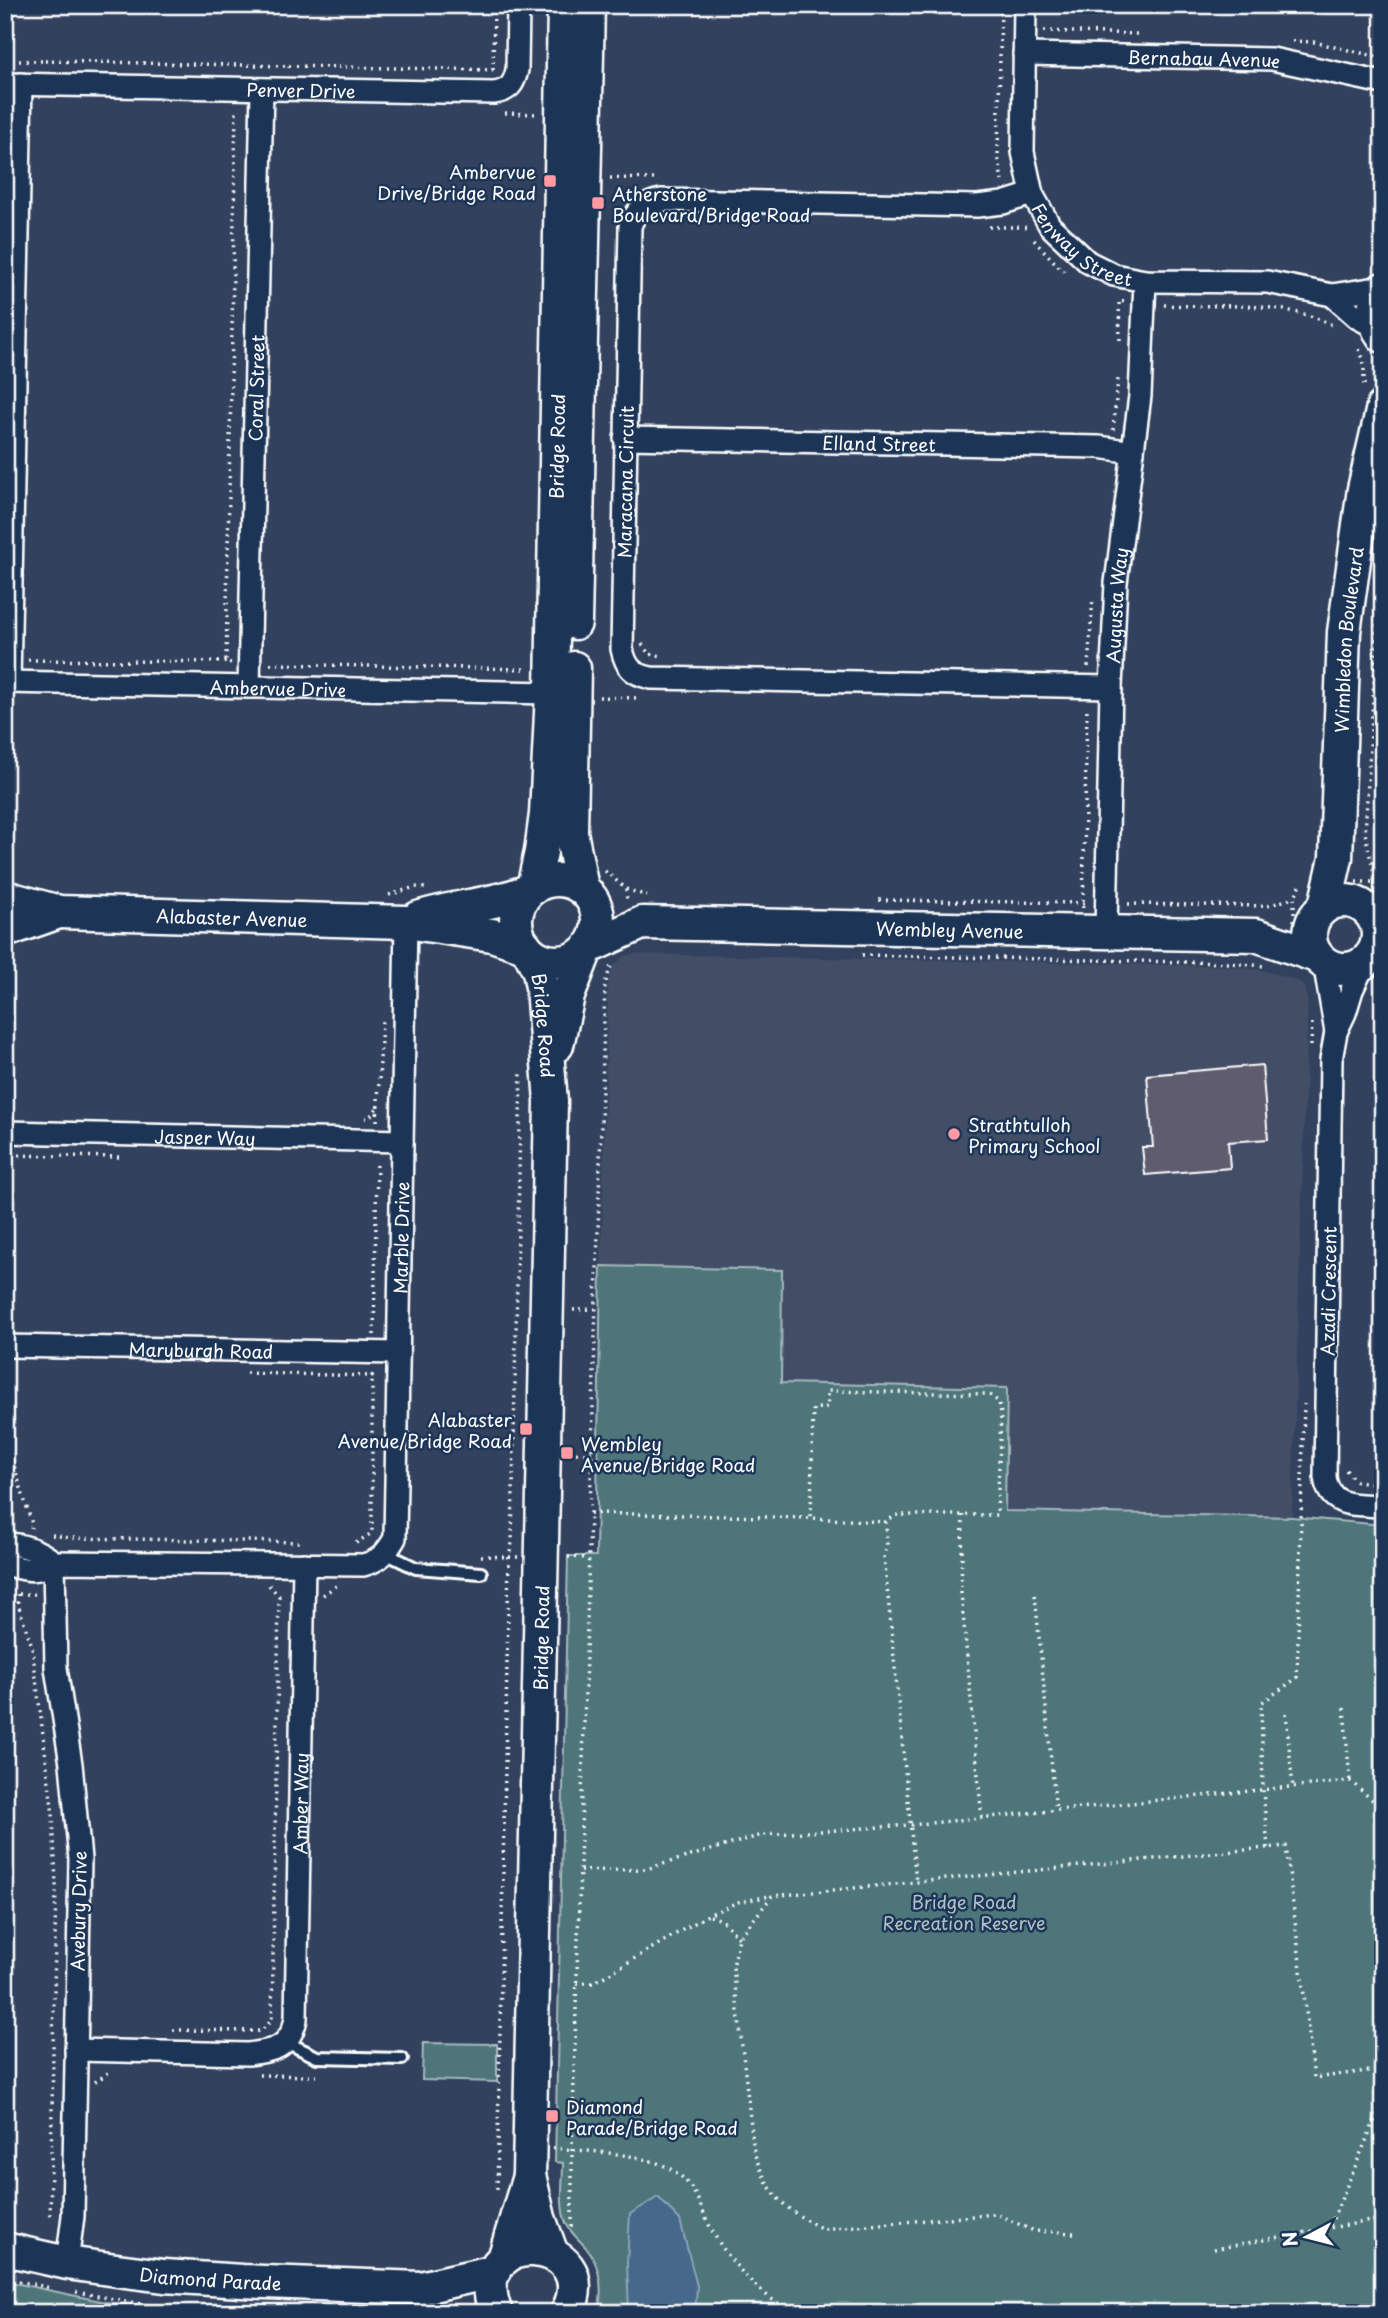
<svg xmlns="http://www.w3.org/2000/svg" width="1388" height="2318" font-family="'Playpen Sans',sans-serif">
<rect width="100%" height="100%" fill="#31415e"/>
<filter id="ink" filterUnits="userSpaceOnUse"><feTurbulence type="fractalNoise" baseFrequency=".0143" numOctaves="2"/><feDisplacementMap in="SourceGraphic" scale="14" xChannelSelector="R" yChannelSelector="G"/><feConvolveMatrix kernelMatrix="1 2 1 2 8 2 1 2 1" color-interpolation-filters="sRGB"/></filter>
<g filter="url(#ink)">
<path fill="#434d66" d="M634 954 1224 966 1262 970 1299 981 1304 987 1308 1002 1292 1517 1004 1511 1006 1388 780 1383 782 1270 601 1266 608 982 613 966 625 956Z"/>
<path fill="#4d757a" stroke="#a6babc" stroke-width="2" d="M601 1266 782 1270 781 1383 1007 1388 1005 1511 1292 1517 1383 1525V2313H597C604 2292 601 2267 587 2249 581 2241 571 2234 566 2223 559 2206 563 2182 563 2163L555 2162 568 1556H596Z
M423 2043 497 2044V2082L422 2080Z
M5 2281 105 2302 146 2307 239 2313H5Z"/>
<path fill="#44678b" stroke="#8fa4b9" stroke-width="2" d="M658 2197 680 2220 697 2286 695 2313H629L627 2263 630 2214Z"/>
<path fill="#605c6f" stroke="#fff" stroke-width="2" d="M1262 1065 1268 1139 1228 1142 1230 1168 1145 1175 1142 1147H1153L1147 1075Z"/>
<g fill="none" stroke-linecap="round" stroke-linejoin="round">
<defs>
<path id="lane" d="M385 1553 416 1568 481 1573
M286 2042 317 2057 402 2059"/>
<g id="street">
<path id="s1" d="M1025 5 1023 152 1032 194 1050 226 1088 262 1114 275 1145 281 1267 282 1332 295 1383 287"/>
<path id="s2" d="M1024 54 1272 59 1383 83"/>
<path id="s3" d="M5 84 494 93C509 91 514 84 517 70L518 5"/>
<path d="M1032 194 1003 203 977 206 661 200C645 203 636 210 630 226L622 649C626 667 632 674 651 678L1111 687"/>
<path d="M1332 295 1358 318 1377 328"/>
<path id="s4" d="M625 438 1099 447 1133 452"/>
<path id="s5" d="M5 682 552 693"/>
<path d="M9 682 21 84"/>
<path id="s6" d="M249 687 262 89"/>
<path id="s7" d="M1106 932 1111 687 1116 583 1140 396 1145 281"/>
<path d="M1366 960 1352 990 1345 1013 1336 1032 1331 1060 1325 1477C1329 1509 1357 1504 1383 1506"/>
<path d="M1324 962 1336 1032"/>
<path id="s8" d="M5 1132 402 1141"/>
<path id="s9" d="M5 1346 398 1353"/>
<path d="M5 1544C24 1544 39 1550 54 1562"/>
<path d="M54 1562 56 1668 71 1764 80 1859 73 2216 67 2263"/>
<path id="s10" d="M5 1564C26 1570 35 1574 54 1562L363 1565C380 1561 387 1552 395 1538L406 922"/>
<path id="s11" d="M76 2050 248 2054C275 2051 290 2047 296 2019L304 1564"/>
</g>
<g id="secondary">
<path d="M1383 289C1370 305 1372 321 1383 336"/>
<path d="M575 623 588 5"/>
<path d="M574 668 571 832 582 888"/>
<circle cx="557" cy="921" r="41"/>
<path id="s12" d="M533 888 541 852 546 814 552 693 564 5"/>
<path id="s13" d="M5 897 59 912 406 922 492 935 525 946"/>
<circle cx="1344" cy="935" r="34"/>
<path id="s14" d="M1325 906 1336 858 1344 632 1364 489 1383 407"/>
<path d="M418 918C454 906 492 905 528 891"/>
<path d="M5 931 59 912"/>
<path id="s15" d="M589 947 642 923 1256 935 1317 956"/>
<path id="s16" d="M529 951 539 971 542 987 551 1102 529 2175 539 2218 552 2254"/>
<path d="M557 1045 568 996 585 952"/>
<path id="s17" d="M5 2249 67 2263 109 2269 164 2276 242 2281 420 2288 495 2271"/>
<path d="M504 2259 529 2176"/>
<path d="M496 2313C461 2223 607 2235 567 2313"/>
</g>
</defs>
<use href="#lane" stroke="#fff" stroke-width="16"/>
<use href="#street" stroke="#fff" stroke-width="26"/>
<use href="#secondary" stroke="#fff" stroke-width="37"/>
<path stroke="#fff" stroke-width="3.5" stroke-dasharray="2 5" stroke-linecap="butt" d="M1001 5 998 156 1002 181
M1044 31 1138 34
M1292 41 1314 42 1383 58
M5 61H44
M45 61 289 66V68
M289 66 493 70
M493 70 494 5
M505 113 539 114
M610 178 658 179
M989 227H1026
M1034 240 1060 268 1068 274
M1164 305C1220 308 1281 299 1332 325
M1120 340 1119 301 1125 302
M1359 349 1364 361V389
M1113 430 1118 379
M1383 569 1379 596 1365 833 1375 879 1383 886
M642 644 649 654 664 656
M28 660 226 662
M231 663 226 662 236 108
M270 664 526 669
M1088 667 1093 598
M599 697 640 698
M605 871 626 889 627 902
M1356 882H1378
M626 889 647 896
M389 895 415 887 425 888
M879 900 1085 903
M1128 904 1267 906 1293 898
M1083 908 1087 706
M1294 921V898L1302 882
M862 955 1230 963 1264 966
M5 962 13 956
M1311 1046 1312 1022
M365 1118H369L377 1108
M377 1121 382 1021
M5 1155 119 1157
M573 1310 595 1309
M374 1335 377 1160
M246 1373 372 1376 373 1374
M5 1433 7 1443 32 1524 31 1528
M569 1453H592
M1346 1470 1355 1481 1375 1483
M590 1513 811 1518
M963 1515 961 1592 982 1819
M886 1522 811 1518 813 1409 828 1407 827 1391 988 1394 999 1402 1001 1414 997 1515H896L886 1522 887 1545 884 1556 916 1882
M52 1535 72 1538 303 1542
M356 1543 372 1533V1376H378
M481 1556 509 1557 497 2189
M518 1557H509L512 1543 521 1070
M568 1557 588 1558
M269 1585 280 1597
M18 1594V1604L32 1646 53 1815 56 1885 50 2220
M19 1594H36
M323 1595 336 1586
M1035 1595 1056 1811
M1344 1708 1350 1781
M1286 1713 1293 1788
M1268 1848 1263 1791 1261 1703 1297 1678 1304 1404
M580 1871 646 1869 762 1835 910 1825 1350 1781 1383 1809
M710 1916 722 1920 739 1938
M577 1983H593L708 1915 738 1902 770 1896
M173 2030 261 2031 272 2020 279 1597
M259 2075 316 2076
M95 2082 108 2073
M1383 2101 1329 2228 1383 2219
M553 2148C589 2152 650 2152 678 2174 696 2187 702 2211 711 2229 729 2262 761 2297 795 2313
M572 2227V2150L605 984 611 966
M1074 2233 1034 2231 996 2214 823 2229C782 2208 769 2196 754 2152L733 1967 739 1938 772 1896 1286 1846 1314 2078 1383 2069
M1214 2249 1329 2228
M5 2278 51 2288
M76 2292 147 2305 161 2313"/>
<use href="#lane" stroke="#1d3557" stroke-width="10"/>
<use href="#street" stroke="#1d3557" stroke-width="21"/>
<use href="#secondary" stroke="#1d3557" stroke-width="32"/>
</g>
</g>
<g fill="#ff9aa2" stroke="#1d3557" stroke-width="2.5">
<rect x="543" y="174" width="14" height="14" rx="3.5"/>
<rect x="591" y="196" width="14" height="14" rx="3.5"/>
<circle cx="954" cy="1134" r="7"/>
<rect x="519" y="1422" width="14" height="14" rx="3.5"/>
<rect x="560" y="1446" width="14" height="14" rx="3.5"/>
<rect x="545" y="2109" width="14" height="14" rx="3.5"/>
</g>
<g text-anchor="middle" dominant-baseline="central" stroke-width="5" stroke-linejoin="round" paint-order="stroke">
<g font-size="18" fill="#fff" stroke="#1d3557">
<text stroke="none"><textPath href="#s2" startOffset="180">Bernabau Avenue</textPath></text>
<text stroke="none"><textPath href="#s3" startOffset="296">Penver Drive</textPath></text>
<text stroke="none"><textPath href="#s1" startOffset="264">Fenway Street</textPath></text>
<text stroke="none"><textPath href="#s6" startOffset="299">Coral Street</textPath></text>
<text stroke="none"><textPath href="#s4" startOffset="254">Elland Street</textPath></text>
<text stroke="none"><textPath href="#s12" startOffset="443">Bridge Road</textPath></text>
<text transform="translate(625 482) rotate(-89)">Maracana Circuit</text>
<text stroke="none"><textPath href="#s7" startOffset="327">Augusta Way</textPath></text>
<text stroke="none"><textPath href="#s14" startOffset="268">Wimbledon Boulevard</textPath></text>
<text stroke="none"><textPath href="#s5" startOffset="273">Ambervue Drive</textPath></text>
<text stroke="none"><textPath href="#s13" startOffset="229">Alabaster Avenue</textPath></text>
<text stroke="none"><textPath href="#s15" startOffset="366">Wembley Avenue</textPath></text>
<text stroke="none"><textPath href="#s16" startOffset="77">Bridge Road</textPath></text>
<text stroke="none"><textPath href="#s8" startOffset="200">Jasper Way</textPath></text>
<text stroke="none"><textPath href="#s10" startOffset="704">Marble Drive</textPath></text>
<text transform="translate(1328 1291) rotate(-89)">Azadi Crescent</text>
<text stroke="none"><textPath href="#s9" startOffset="196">Maryburgh Road</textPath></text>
<text transform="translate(541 1638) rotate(-89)">Bridge Road</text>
<text stroke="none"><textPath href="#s11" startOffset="453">Amber Way</textPath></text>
<text transform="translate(78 1911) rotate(-89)">Avebury Drive</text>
<text stroke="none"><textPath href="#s17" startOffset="208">Diamond Parade</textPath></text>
</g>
<g font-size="18" fill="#fff" stroke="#1d3557" text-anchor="start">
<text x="536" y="171" text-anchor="end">Ambervue<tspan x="536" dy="21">Drive/Bridge Road</tspan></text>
<text x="612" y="193">Atherstone<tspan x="612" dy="21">Boulevard/Bridge Road</tspan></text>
<text x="968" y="1124">Strathtulloh<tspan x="968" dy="21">Primary School</tspan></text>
<text x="512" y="1419" text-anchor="end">Alabaster<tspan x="512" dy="21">Avenue/Bridge Road</tspan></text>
<text x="581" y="1443">Wembley<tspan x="581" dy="21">Avenue/Bridge Road</tspan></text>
<text x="566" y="2106">Diamond<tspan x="566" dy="21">Parade/Bridge Road</tspan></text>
</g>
<g font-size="18" fill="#afc1c3" stroke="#1d3557">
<text x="964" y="1901">Bridge Road<tspan x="964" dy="21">Recreation Reserve</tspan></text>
</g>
</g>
<rect width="1388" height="2318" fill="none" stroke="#1d3557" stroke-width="28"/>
<rect x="14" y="14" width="1360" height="2290" fill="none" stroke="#fff" stroke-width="2.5" filter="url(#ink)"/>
<g transform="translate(1307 2237) rotate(263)" stroke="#1d3557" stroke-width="5" paint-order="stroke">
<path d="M0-5L12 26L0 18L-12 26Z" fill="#ffffff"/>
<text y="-10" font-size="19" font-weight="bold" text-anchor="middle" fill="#ffffff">N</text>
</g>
</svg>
